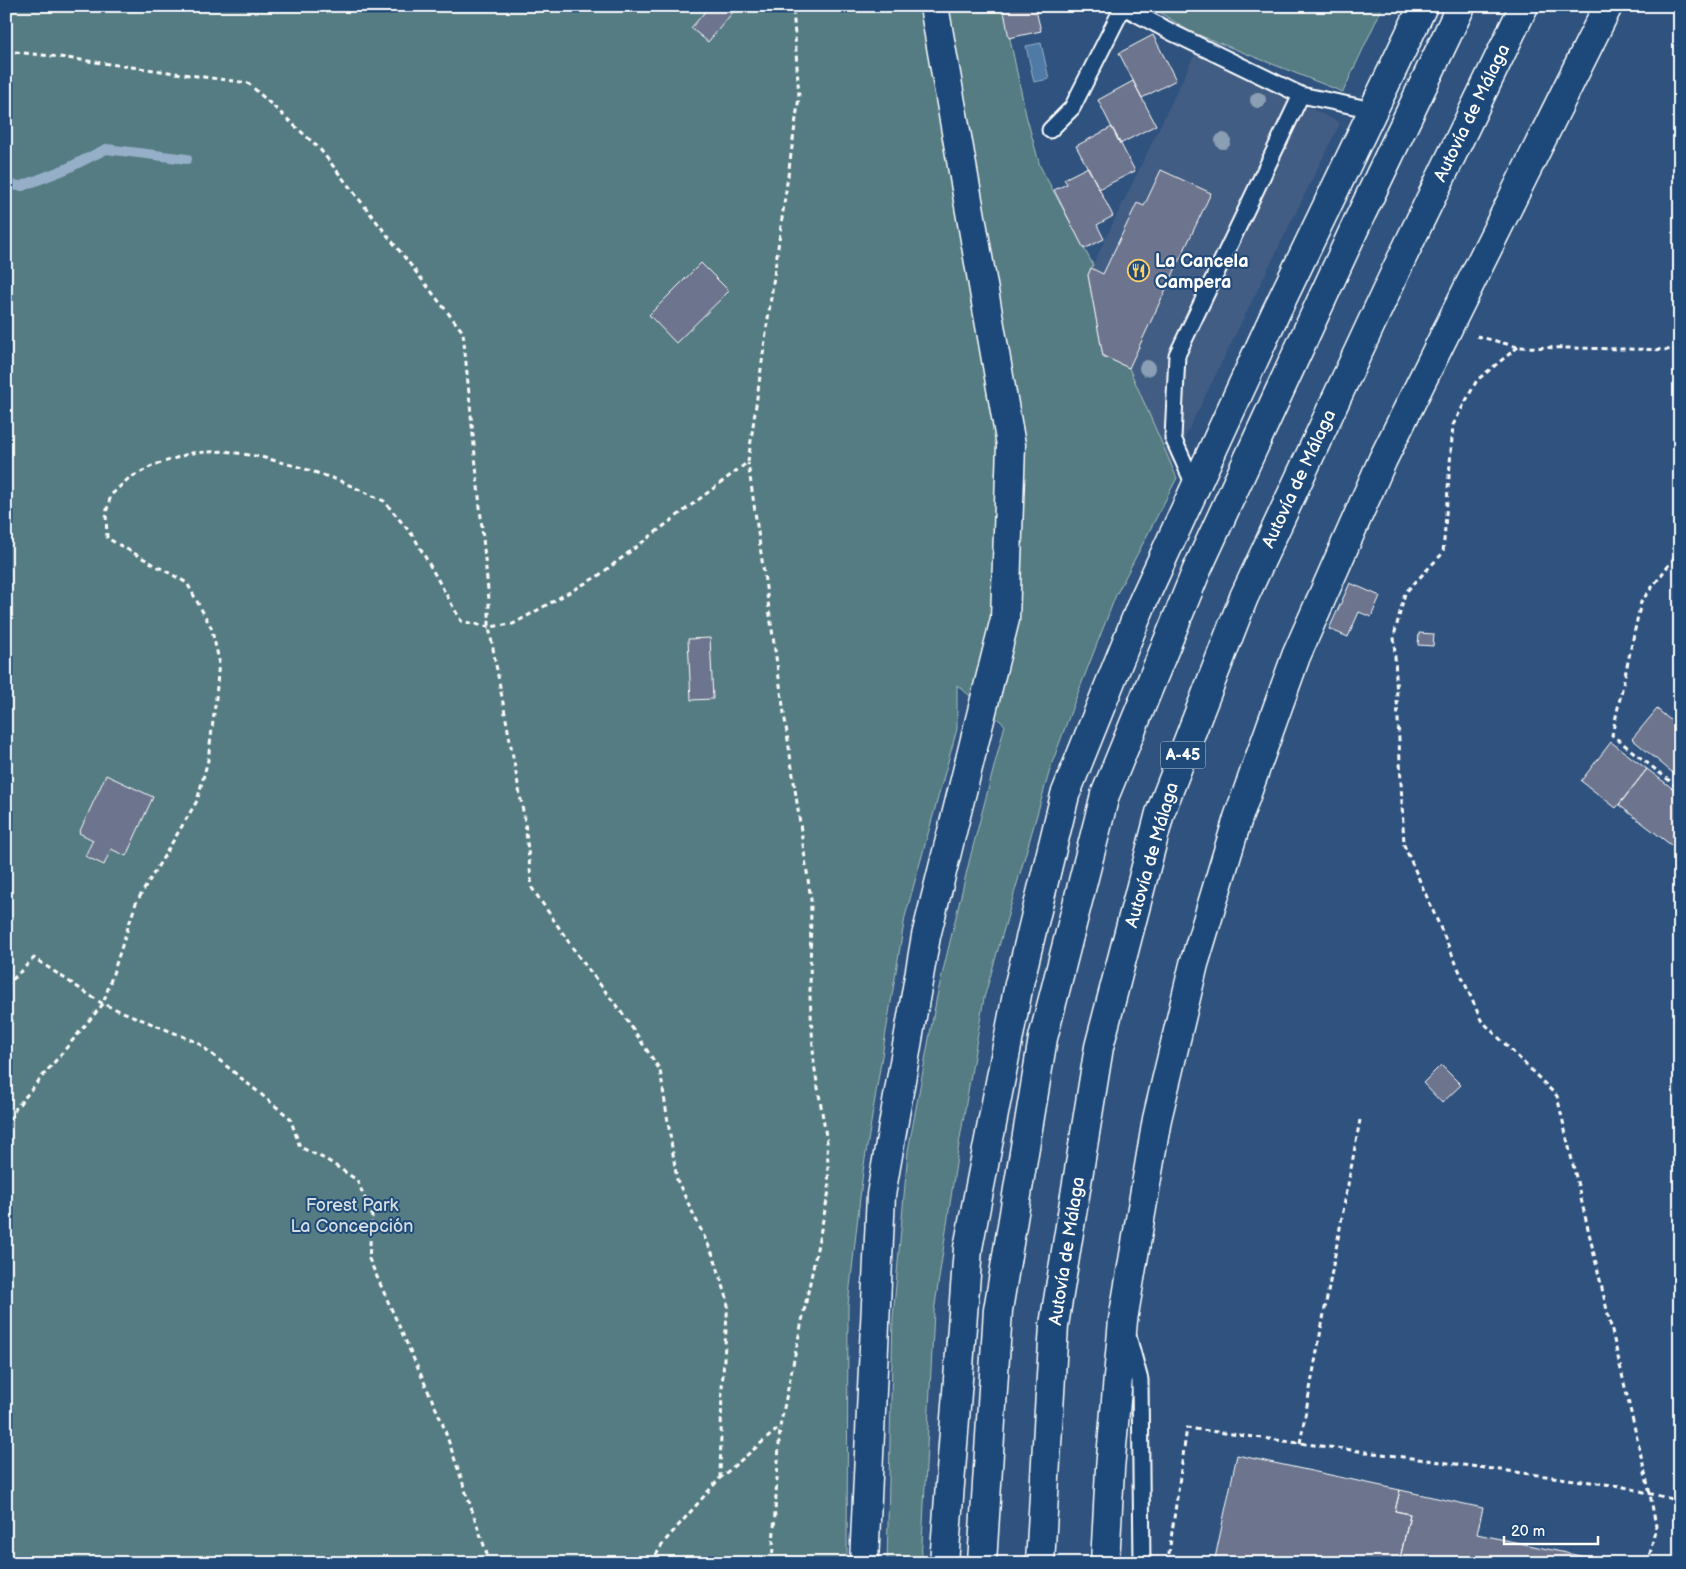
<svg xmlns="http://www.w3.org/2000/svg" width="1686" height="1569" font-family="'Balsamiq Sans',sans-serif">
<rect width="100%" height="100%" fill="#2f537e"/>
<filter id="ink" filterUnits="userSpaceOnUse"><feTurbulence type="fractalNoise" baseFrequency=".02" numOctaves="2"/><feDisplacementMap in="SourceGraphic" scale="10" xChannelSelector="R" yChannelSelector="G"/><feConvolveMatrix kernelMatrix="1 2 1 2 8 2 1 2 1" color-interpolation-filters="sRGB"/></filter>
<g filter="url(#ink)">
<path fill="#425d83" d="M1196 52 1340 123 1171 465 1129 368 1103 356 1088 275Z"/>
<path fill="#557c82" stroke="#aabec0" d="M6 6H1003L1026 115 1040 166 1093 265 1088 275 1103 356 1129 368 1177 478 1116 595 1074 703 1051 766 984 998 958 1150 934 1312 921 1563H887L893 1318 908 1151 937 996 970 858 1005 725 957 685V729L905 917 863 1171 848 1305 847 1563H6Z
M1150 6H1383L1343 92 1189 31Z"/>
<path fill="#507aa5" stroke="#96afc9" d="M1041 43 1049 79 1034 82 1026 46Z"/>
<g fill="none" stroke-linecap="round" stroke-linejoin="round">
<path stroke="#96afc9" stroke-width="10" d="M6 185 22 186 66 169 106 149 187 159"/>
</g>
<path fill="#6d758e" stroke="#fff" d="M710 6H738L708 42 691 28Z
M1003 6H1035L1041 31 1009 38Z
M1153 35 1176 80 1142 98 1119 53Z
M1133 81 1156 125 1120 144 1098 100Z
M1112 127 1135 171 1099 189 1076 146Z
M1088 167 1113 216 1097 225 1104 239 1084 249 1054 190 1067 184 1064 179Z
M1161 170 1211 193 1129 368 1103 356 1088 275 1091 268 1103 274 1137 203 1144 206Z
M701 263 729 291 676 343 649 315Z
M1350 583 1380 596 1371 617 1359 612 1348 637 1329 629Z
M1419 633 1434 634 1433 646 1418 645Z
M710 638 713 699 691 700 688 639Z
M1657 709 1680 728 1679 778 1632 739Z
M1611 742 1647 769 1616 808 1581 781Z
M1647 769 1680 794V852L1619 805Z
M106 775 153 797 126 856 111 849 104 865 85 856 93 840 79 833Z
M1441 1065 1461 1085 1442 1103 1423 1083Z
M1237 1455 1400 1490 1395 1511 1410 1514 1399 1563H1214Z
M1400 1490 1483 1508 1477 1534 1585 1557 1584 1563H1399L1410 1514 1395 1511Z"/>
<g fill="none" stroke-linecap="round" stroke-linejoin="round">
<defs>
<path id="lane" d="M1122 6 1175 34 1301 95
M1050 130 1072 108 1123 7
M1195 487 1173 438 1177 355 1301 95 1373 110
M1128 1336 1140 1380 1142 1563"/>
<path id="street" d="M864 1563 881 1195 926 936 1005 619 1011 445 934 6"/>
<path id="secondary" d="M1105 1563 1110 1469 1123 1320 1157 1119 1194 964 1238 818 1296 656 1383 459 1608 6"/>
<path id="highway" d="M944 1563 968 1248 1019 984 1065 795 1143 601 1276 312 1423 6
M982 1563 998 1310 1043 1038 1105 795 1196 572 1358 221 1461 6
M1040 1563 1054 1325 1099 1047 1160 813 1244 597 1398 266 1524 6"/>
</defs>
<use href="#lane" stroke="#fff" stroke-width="19"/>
<use href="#street" stroke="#fff" stroke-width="31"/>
<use href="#secondary" stroke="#fff" stroke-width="31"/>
<use href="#highway" stroke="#fff" stroke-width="31"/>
<path stroke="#fff" stroke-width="3" stroke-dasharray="5 4" stroke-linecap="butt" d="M6 51 59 57 248 83 319 148 463 332 489 600V627L525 822 532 888 579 957 625 1017 660 1070 677 1180 714 1257 728 1301 722 1388 720 1478
M1477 336 1518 347 1680 350
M1518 347 1477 380 1453 425 1443 553 1405 593 1394 636 1404 845 1481 1020 1557 1096 1650 1494 1656 1526 1648 1563
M1680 550 1641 602 1612 735 1680 789
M6 986 34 958 103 1004 197 1042 290 1118 300 1147 327 1160 357 1180 372 1215 369 1259 442 1422 490 1563
M6 1128 16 1108 103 1004 136 903 197 801 208 760 216 698 219 660 211 627 187 583 107 538 106 513 111 495 128 479 152 466 191 453 225 451 261 457 299 467 338 480 384 501 414 537 461 621 489 627 513 624 598 576 748 462 799 97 793 6
M1300 1443 1360 1120
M651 1563 664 1542 720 1478 780 1427 829 1191 827 1142 814 1064 810 997 811 900 748 463
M772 1563 780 1428
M1170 1563 1169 1553 1187 1428 1620 1486 1680 1501"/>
<use href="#lane" stroke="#1f4a7a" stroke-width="15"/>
<use href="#street" stroke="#1f4a7a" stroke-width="28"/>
<use href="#secondary" stroke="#1f4a7a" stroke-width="28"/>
<use href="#highway" stroke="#1f4a7a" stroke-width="28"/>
</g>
<g fill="#8a9fb4">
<circle cx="1258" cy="100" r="8"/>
<circle cx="1223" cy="141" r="8"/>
<circle cx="1147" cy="368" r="8"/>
</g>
</g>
<defs>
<symbol id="restaurant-ring" viewBox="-11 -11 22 22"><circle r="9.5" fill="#1f4a7a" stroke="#ffd166" stroke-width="1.5"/><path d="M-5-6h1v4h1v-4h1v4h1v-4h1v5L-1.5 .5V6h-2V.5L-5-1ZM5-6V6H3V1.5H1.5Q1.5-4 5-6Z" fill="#ffd166"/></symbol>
</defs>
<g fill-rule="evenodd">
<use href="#restaurant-ring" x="1126" y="258" width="25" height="25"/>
</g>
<g text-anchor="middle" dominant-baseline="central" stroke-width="4" stroke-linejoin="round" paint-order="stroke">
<rect fill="#1f4a7a" stroke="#bcc9d7" stroke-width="1" x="1160.5" y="741.5" width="45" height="27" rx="4"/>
<g font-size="16" font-weight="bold" fill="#fff">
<text x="1183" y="755">A-45</text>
</g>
<g font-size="18" fill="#fff" stroke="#1f4a7a">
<text transform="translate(1472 113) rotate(-64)">Autovía de Málaga</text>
<text transform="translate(1299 479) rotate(-65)">Autovía de Málaga</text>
<text transform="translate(1152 855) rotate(-74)">Autovía de Málaga</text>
<text transform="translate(1067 1251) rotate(-81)">Autovía de Málaga</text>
</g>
<g font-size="18" font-weight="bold" fill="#fff" stroke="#1f4a7a" text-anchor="start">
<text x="1155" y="261">La Cancela<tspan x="1155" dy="21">Campera</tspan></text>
</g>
<g font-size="18" fill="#d4dee0" stroke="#1f4a7a">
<text x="352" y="1205">Forest Park<tspan x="352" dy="21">La Concepción</tspan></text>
</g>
</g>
<rect width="1686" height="1569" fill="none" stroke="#1f4a7a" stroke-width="25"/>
<rect x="12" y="12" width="1661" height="1544" fill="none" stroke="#fff" stroke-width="2" filter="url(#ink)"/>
<path d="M1504 1536v8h94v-8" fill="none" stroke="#ffffff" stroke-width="2.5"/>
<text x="1511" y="1536" font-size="15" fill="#ffffff" stroke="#1f4a7a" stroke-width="4" paint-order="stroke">20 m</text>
</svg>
